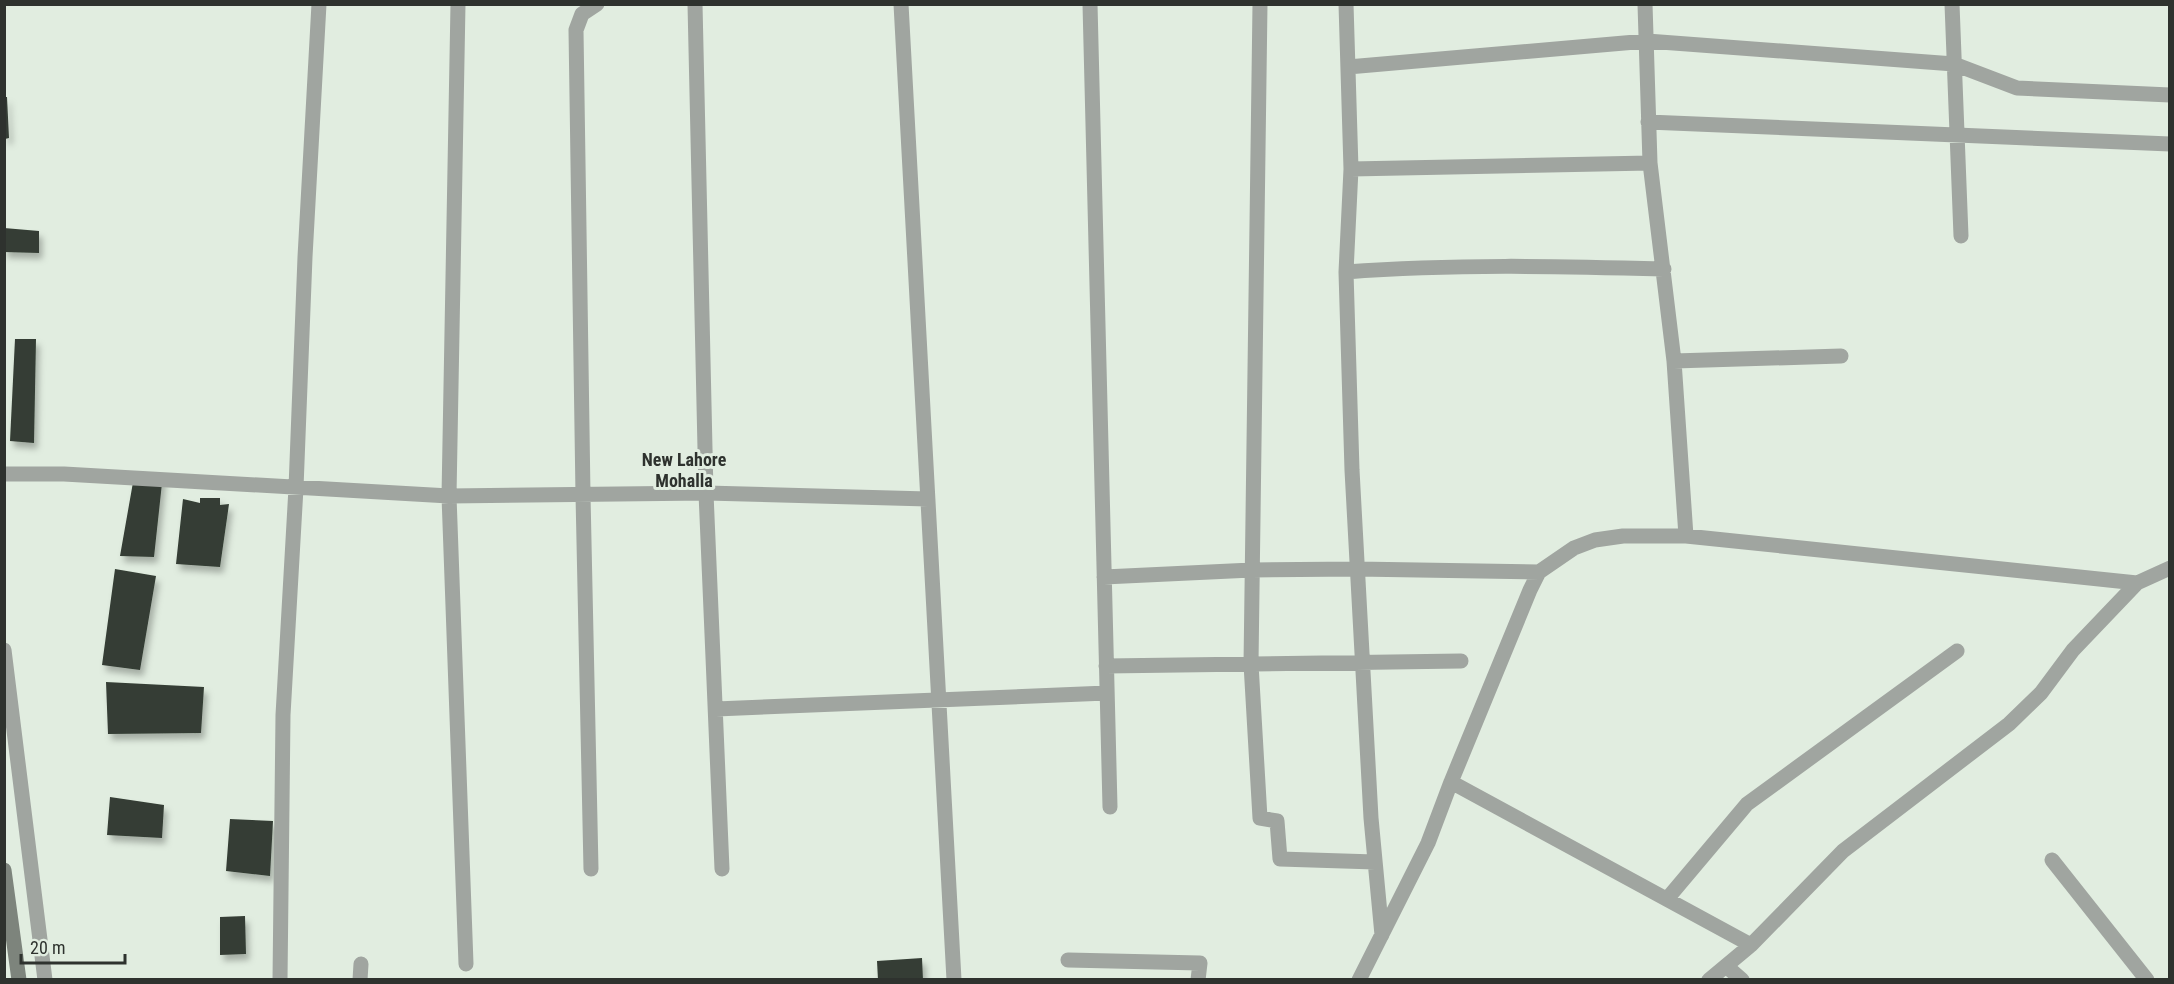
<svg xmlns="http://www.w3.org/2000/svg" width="2174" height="984" font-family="'Roboto Condensed',sans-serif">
<defs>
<filter id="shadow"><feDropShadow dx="3.5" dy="6" stdDeviation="3" flood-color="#0004"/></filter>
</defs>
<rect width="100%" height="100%" fill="#e1ede0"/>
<path fill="#343e34" filter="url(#shadow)" d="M5 97H7L9 138 5 139Z
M4 228 39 231V253L4 252Z
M15 339H36L34 443 10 441Z
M135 471 163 474 154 557 120 556Z
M200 498H220V505L229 504 220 567 176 564 183 499 200 503Z
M115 569 156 576 140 670 102 665Z
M106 682 204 687 201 733 108 734Z
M110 797 164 805 162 838 107 835Z
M230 819 273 821 270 876 226 871Z
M245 916 246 954 220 955V917Z
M922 958 923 980H878L877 961Z"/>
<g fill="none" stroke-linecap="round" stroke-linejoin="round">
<path stroke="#a0a5a0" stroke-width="15" d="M458 4 449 496 466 964
M695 4 706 493 722 869
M901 4 954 980
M1090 4 1110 807
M1260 4 1251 664 1260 818 1277 821 1280 859 1375 862
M1346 4 1351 169 1346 272 1352 470 1371 818 1382 935
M1645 4 1650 163 1674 361 1686 536
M1952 4 1961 236
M1348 67 1647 41 1954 64 2017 88 2170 95
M1648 122 2170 144
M1351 169 1650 163
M1346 272C1453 264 1557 266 1664 269
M1674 361 1841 356
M4 474H64L449 496 706 493 928 499
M1104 577 1252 570 1357 569 1539 572
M4 650 45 980
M1106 666 1461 661
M716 709 1107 693
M1451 782 1751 945
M2052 860 2147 980
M591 869 583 495 576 30 582 14 597 4
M1667 899 1747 804 1957 651
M1068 960 1200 963 1198 980
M1726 966 1742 980
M280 980 283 715 296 488 305 257 319 4
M360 980 361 964
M1359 980 1428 843 1451 782 1530 590 1539 572 1574 548 1595 540 1623 536H1686L2137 583
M1709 980 1751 945 1843 851 2009 724 2041 693 2073 650 2137 583 2170 568"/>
<path stroke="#7d847c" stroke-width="15" d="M4 870 19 980"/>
</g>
<g text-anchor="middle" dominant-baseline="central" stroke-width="6" stroke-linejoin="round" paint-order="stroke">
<g font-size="18" font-weight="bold" fill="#2e322e" stroke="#e1ede0">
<text x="684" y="459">New Lahore<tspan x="684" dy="21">Mohalla</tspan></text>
</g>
</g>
<rect width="2174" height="984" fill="none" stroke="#2e322e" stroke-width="12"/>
<path d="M21 954v9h104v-9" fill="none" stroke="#2e322e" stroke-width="3"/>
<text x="30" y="954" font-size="18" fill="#2e322e" stroke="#e1ede0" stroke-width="4.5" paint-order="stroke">20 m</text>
</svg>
